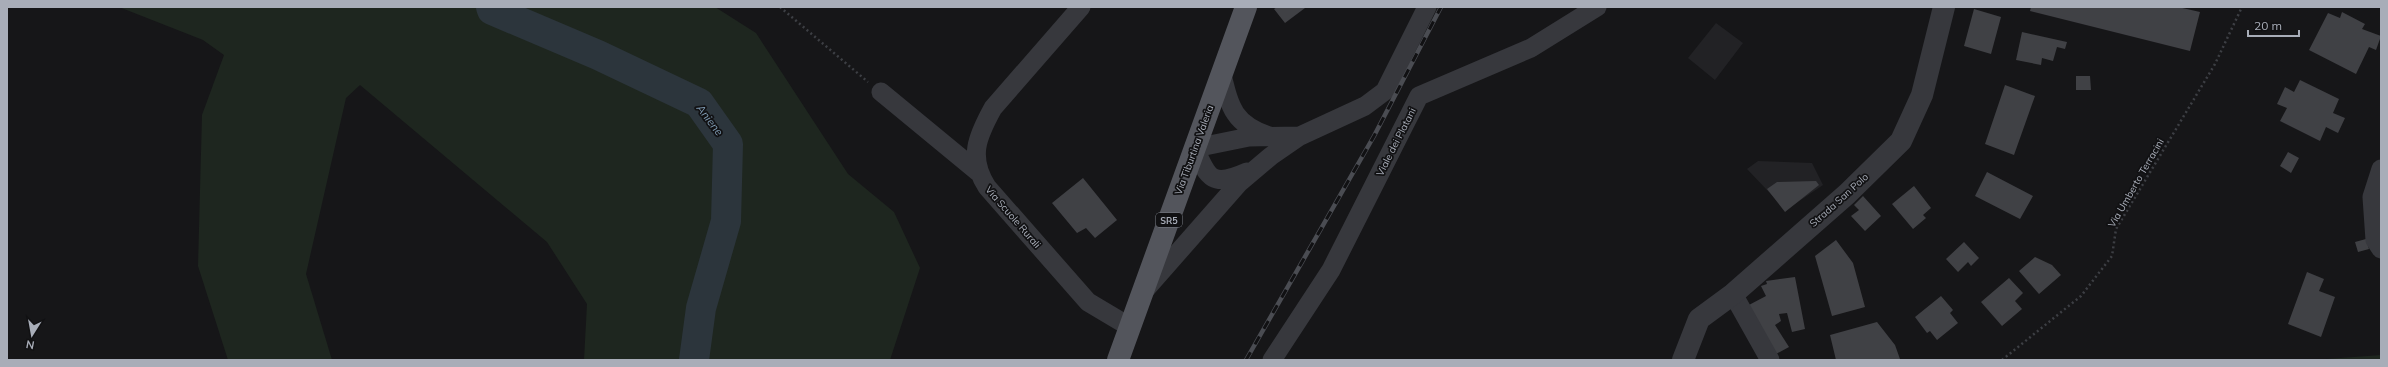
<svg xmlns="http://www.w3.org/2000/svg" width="2388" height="367" font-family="Mulish,sans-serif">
<rect width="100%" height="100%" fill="#161618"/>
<path fill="#222225" d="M1716 23 1743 43 1715 80 1688 58Z
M1758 161 1812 163 1823 185 1786 210 1747 169Z"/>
<path fill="#1e261f" d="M119 7H715L756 33 848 174 894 212 920 268 890 360H584L587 304 547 242 360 85 346 98 306 274 332 360H228L198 266 202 115 224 55 203 40Z
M2381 355V360H2313Z"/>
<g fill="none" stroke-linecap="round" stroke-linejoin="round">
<path stroke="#2c353c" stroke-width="30" d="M491 7 492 10 598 55 699 103 728 144 726 221 701 308 694 360"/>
</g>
<path fill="#404145" d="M1277 7H1304L1305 8 1285 23 1274 9Z
M2031 7H2178L2200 12 2190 51 2030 11Z
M1974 9 2001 17 1991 54 1964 46Z
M2342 12 2365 24 2362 29 2381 36 2376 50 2369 47 2356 74 2309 50 2328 13 2340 18Z
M2022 32 2067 42 2065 49 2057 47 2053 61 2042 58 2041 65 2016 60Z
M2076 76H2090L2091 90H2076Z
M2300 80 2339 99 2333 113 2345 118 2338 133 2326 127 2320 141 2280 121 2287 108 2277 104 2285 87 2294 92Z
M2005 85 2035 96 2014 155 1985 144Z
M2288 152 2299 158 2291 173 2280 166Z
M1987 172 2033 196 2020 219 1975 196Z
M1083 178 1117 220 1095 238 1086 228 1077 233 1052 203Z
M1816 181 1819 185 1785 212 1767 189 1777 182Z
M1914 186 1931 208 1923 215 1926 218 1913 229 1892 204Z
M1863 196 1881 216 1865 231 1851 216 1859 210 1854 205Z
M2366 239 2369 249 2358 252 2355 242Z
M1836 240 1853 263 1865 307 1832 316 1815 256Z
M1964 242 1979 258 1971 266 1968 262 1958 272 1946 259Z
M2035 257 2052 265 2061 275 2039 294 2019 271Z
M2307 272 2324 279 2319 291 2335 297 2321 337 2288 324Z
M1795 277 1805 329 1792 332 1787 313 1779 314 1781 321 1775 325 1789 347 1776 354 1747 306 1766 296 1761 286 1767 284 1766 281Z
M2009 278 2023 293 2015 301 2022 309 2002 326 1981 302Z
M1941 296 1953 310 1950 313 1958 323 1937 340 1930 331 1927 333 1915 317Z
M1877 322 1895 345 1900 359 1836 360 1830 335Z"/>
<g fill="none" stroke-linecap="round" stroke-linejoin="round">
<path stroke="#3d3f44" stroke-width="2.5" stroke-dasharray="2 3" stroke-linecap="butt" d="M780 7 868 82
M2002 360 2081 296 2112 256 2116 229 2215 64 2242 7"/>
<path stroke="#37383d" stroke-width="19" d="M1081 7 993 108C977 137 968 157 987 187L1088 302 1130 327
M1222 75C1230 108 1234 124 1269 136
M881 92 978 172
M2381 169 2372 197 2375 240 2381 249
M1247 172C1213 187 1208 180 1195 148L1249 137 1300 136
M1145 290 1239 183 1271 156 1300 136 1365 106 1385 91 1427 7
M1733 294 1770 360
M1272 360 1331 270 1419 96 1531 48 1597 7"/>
<path stroke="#37383d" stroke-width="22" d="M1683 360 1699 319 1733 294 1847 194 1901 141 1922 95 1944 7"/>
<path stroke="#53555c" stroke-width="22" d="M1118 360 1246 7"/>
<defs>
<path id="rail" d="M1246 360 1374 136 1441 7"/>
</defs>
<use href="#rail" stroke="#4a4c52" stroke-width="4.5"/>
<use href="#rail" stroke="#111113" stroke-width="3" stroke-dasharray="9" stroke-linecap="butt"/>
</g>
<g text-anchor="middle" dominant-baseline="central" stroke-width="3.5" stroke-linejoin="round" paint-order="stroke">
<rect fill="#111113" stroke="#7b7e86" stroke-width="1" x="1156" y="213" width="26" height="14" rx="3"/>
<g font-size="9" font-weight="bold" fill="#a8adb8">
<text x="1169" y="220">SR5</text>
</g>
<g font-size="10" fill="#a8adb8" stroke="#111113">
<text transform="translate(1396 142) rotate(-63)">Viale dei Platani</text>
<text transform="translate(1194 150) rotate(-70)">Via Tiburtina Valeria</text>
<text transform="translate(2136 183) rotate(-60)">Via Umberto Terracini</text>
<text transform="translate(1839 200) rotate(-42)">Strada San Polo</text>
<text transform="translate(1013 217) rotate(49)">Via Scuole Rurali</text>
</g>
<g font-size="11" font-style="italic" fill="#7f9bb3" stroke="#111113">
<text transform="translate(710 120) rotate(53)">Aniene</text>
</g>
</g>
<rect width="2388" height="367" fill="none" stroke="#a8adb8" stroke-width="16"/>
<g transform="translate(32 335) rotate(191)" stroke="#111113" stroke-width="3" paint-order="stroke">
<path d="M0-3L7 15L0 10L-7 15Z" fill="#a8adb8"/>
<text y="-6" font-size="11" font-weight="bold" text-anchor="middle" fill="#a8adb8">N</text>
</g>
<path d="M2248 30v6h51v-6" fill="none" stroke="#a8adb8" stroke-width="2"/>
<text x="2254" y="30" font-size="12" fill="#a8adb8" stroke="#111113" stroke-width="3" paint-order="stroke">20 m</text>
</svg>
